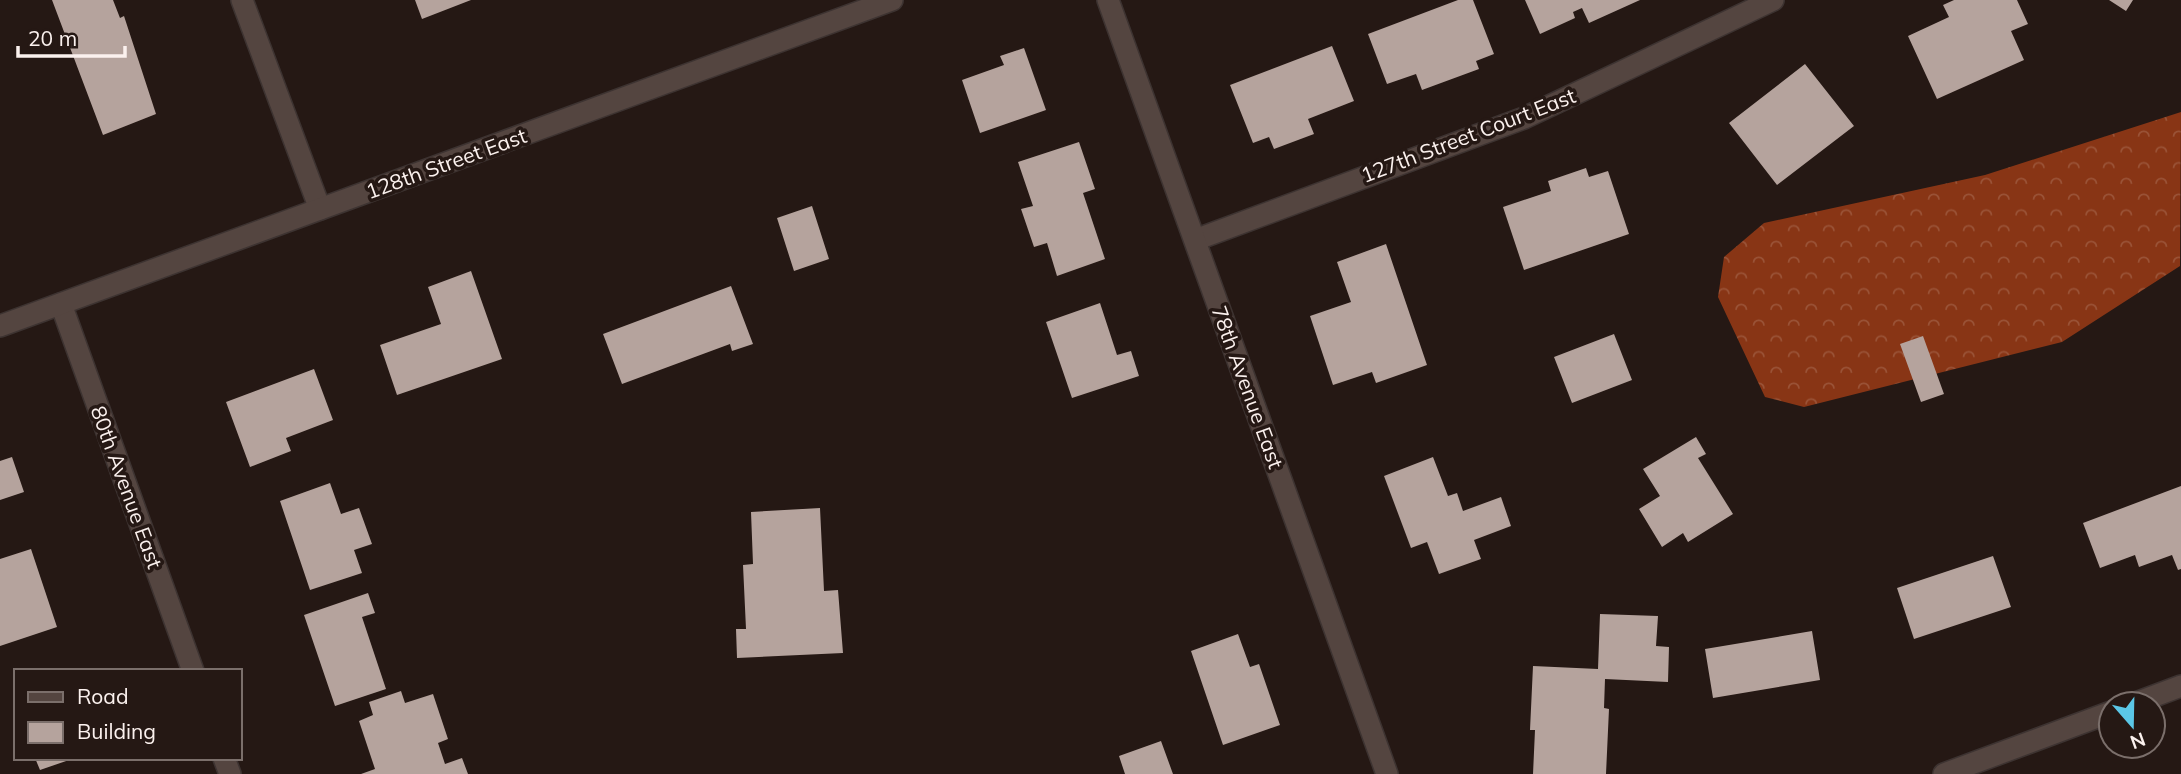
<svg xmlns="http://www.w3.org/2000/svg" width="2181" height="774" font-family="Mulish,sans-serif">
<defs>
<pattern id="forest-crowns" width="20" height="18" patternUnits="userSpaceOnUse" patternTransform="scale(1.75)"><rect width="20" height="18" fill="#883515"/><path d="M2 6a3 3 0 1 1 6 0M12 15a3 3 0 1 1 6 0" fill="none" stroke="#9a5337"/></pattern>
</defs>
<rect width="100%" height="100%" fill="#251814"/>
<path fill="url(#forest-crowns)" d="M2181 112 2180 266 2062 342 1804 407 1765 397 1718 297 1724 257 1764 223 1985 175Z"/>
<path fill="#b5a39d" d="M52 0H113L120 18 124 16 156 114 103 135Z
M415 0H471L422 19Z
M1458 0H1473L1494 54 1476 61 1479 69 1422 90 1416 74 1387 84 1368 34Z
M1525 0H1640L1589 23 1582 8 1573 12 1575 18 1540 34Z
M1954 0H2017L2028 24 2011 31 2024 60 1937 99 1908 36 1949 17 1943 5Z
M2109 0H2133L2126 11Z
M1332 46 1354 101 1308 119 1314 134 1274 149 1269 137 1253 143 1230 85Z
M1024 48 1046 110 980 133 962 80 1004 65 1000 56Z
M1805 64 1854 126 1777 185 1729 123Z
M1079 142 1095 189 1083 193 1105 259 1057 276 1047 243 1034 247 1021 209 1033 206 1018 162Z
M1586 168 1589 177 1608 171 1629 234 1524 270 1503 207 1551 191 1548 181Z
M812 206 829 259 794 271 777 218Z
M1386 244 1427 365 1376 383 1372 372 1333 385 1310 316 1351 302 1337 262Z
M471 271 502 359 397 395 380 345 441 324 428 287Z
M731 286 753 344 732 351 730 344 622 384 603 334Z
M1100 303 1117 355 1131 351 1139 376 1072 398 1046 322Z
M1614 334 1632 380 1572 403 1554 357Z
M1923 336 1944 394 1921 402 1900 344Z
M314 369 333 420 286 438 291 451 250 467 226 402Z
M1696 437 1706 454 1698 458 1733 514 1688 542 1683 533 1662 547 1639 509 1660 496 1643 469Z
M12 457 24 492 0 500V461Z
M1433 457 1448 496 1457 493 1463 511 1501 497 1511 526 1474 540 1481 559 1439 574 1427 542 1411 548 1384 476Z
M330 483 341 514 359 508 372 544 354 550 362 573 310 590 280 501Z
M2181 486V569L2178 570 2172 555 2139 567 2135 555 2100 568 2083 523Z
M820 508 824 591 838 590 843 653 737 658 736 629H746L743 565 753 564 751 512Z
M31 549 57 627 0 646V559Z
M1993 556 2011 607 1914 639 1897 588Z
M368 593 375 613 362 617 386 689 335 706 304 615Z
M1600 614 1658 616 1656 646 1669 647 1668 682 1605 679 1604 708 1609 709 1606 774H1533L1535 730H1530L1533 666 1598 669Z
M1812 631 1820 680 1713 698 1705 649Z
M1238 634 1250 667 1259 664 1280 725 1223 745 1191 651Z
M401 691 405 703 433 694 448 739 438 743 445 764 462 758 468 774H361L375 769 359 721 373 715 369 702Z
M1161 741 1173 774H1125L1119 756Z
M35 758H72V759L40 770Z"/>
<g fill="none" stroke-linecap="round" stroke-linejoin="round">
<defs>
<path id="minor" d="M242 0 320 209
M1195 240 1524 118 1773 0
M61 304 193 671
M2133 704 2181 686
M224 758 230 774
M1944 774 2111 712"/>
<path id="tertiary" d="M1108 0 1387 774
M0 326 892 0"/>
</defs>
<use href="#minor" stroke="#3d3331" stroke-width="24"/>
<use href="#tertiary" stroke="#3d3331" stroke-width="24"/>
<use href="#minor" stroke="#544540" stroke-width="21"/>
<use href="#tertiary" stroke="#544540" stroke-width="21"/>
</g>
<g text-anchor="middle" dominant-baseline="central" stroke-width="7" stroke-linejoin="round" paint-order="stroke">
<g font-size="21" fill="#fbf1ee" stroke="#251814">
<text transform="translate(1468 135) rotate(-21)">127th Street Court East</text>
<text transform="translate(446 163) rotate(-20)">128th Street East</text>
<text transform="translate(1248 387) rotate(70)">78th Avenue East</text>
<text transform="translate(127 487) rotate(70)">80th Avenue East</text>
</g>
</g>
<rect x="14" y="669" width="228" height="91" fill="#251814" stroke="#7b6f6b" stroke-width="2"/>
<rect x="28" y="692" width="35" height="10" fill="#544540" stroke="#7b6f6b" stroke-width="2"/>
<text x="77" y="704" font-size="21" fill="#fbf1ee">Road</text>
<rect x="28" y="722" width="35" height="21" fill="#b5a39d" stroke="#7b6f6b" stroke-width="2"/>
<text x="77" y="739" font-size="21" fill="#fbf1ee">Building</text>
<g transform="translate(2132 725) rotate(160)"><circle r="33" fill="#251814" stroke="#7b6f6b" stroke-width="2"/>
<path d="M0-5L12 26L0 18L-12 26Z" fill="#5bc7e7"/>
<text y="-10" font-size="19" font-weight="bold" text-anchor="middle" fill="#fbf1ee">N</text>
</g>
<path d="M18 46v10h107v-10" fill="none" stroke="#fbf1ee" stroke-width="3.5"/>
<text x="28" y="46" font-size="21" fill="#fbf1ee" stroke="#251814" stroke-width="5" paint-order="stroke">20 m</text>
</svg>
